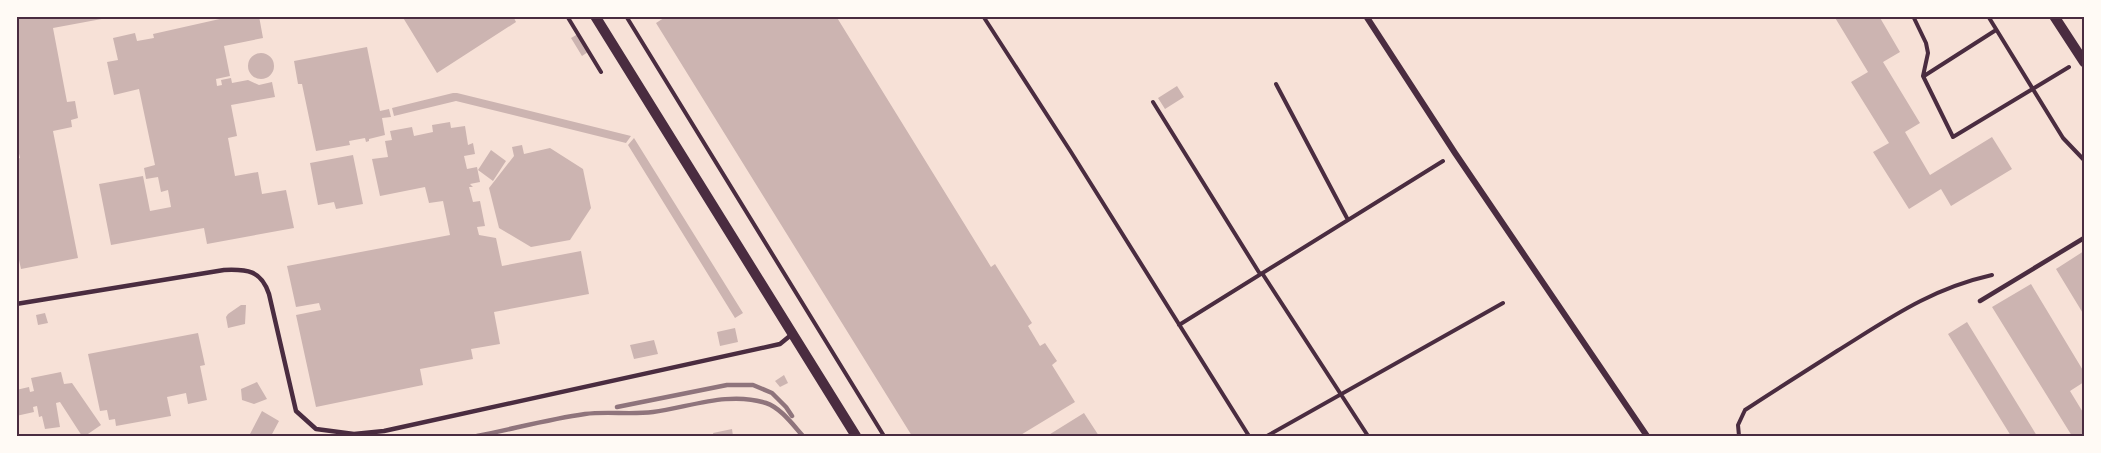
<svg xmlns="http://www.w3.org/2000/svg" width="2101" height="453" font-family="'Source Serif 4',serif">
<rect width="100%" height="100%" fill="#f7e1d7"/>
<path fill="#ccb4b1" d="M16 16 107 18 53 28 67 102 75 101 78 118 71 120 72 127 53 131 78 258 21 269 16 246V159L20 158 16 141Z
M233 16H259L263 38 224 46 230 76 216 79 217 86 222 85 221 80 231 78 232 83 248 80 259 85 272 82 275 97 231 105 237 136 228 138 235 176 258 172 262 194 286 190 294 228 207 244 204 228 111 245 99 184 143 176 150 211 171 207 168 190 161 192 158 177 146 179 144 168 155 165 139 89 114 95 107 62 118 60 113 38 135 33 137 41 154 38 153 34Z
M402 16H513L516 22 437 73Z
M667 16H836L991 267 995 264 1032 323 1028 326 1040 346 1045 343 1057 361 1052 365 1075 402 1019 436H912L656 23Z
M1834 16H1879L1900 52 1883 62 1920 123 1905 132 1930 175 1992 137 2012 169 1951 206 1941 189 1909 209 1873 152 1889 143 1851 82 1868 72Z
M578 34 588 52 582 56 571 38Z
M367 47 380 111 389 109 391 117 382 118 385 135 369 139V141L366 142 365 138 349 141 350 145 316 151 302 84H298L294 61Z
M248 66a13 13 0 1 1 26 0a13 13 0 1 1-26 0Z
M1177 86 1184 97 1165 109 1158 98Z
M453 93H457L631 136 626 143 456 101 394 116 392 108Z
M450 122 451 128 465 126 468 145 473 143 475 154 464 156 467 169 477 167 480 182 470 184 473 187H469L473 202 480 201 485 226 477 227 479 235 496 238 502 266 581 251 589 294 494 312 500 344 471 349 473 359 420 369 423 385 316 407 296 315 321 310 319 303 296 307 287 266 450 235 443 201 429 203 425 187 380 196 372 159 388 157 385 141 392 140 390 131 412 127 414 136 433 132 432 125Z
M634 138 743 313 735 318 628 145Z
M522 145 524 154 550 148 583 169 591 208 570 240 531 247 499 228 489 188 514 156 512 147Z
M491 150 506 161 493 181 478 170Z
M353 155 363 204 336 209 334 202 318 205 310 163Z
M2084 251V315L2056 269Z
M2031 284 2084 372V382L2070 391 2084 414 2083 436H2072L1992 307Z
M241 305H246L245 324 228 328 226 317 228 314Z
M45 313 48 323 38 325 36 315Z
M1967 322 2037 436H2011L1948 334Z
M735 328 738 342 720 346 717 332Z
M198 333 205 365 200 366 207 400 188 404 186 393 167 397 171 416 116 426 115 419 109 420 107 410 100 411 88 354Z
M654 340 658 354 634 359 630 345Z
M61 372 64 384 72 383 101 425 85 436H82L60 402 56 403 60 427 45 429 42 416 39 417 37 406 33 407 34 412 16 416V390L29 387 30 392 34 391 31 378Z
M784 375 788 383 780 387 775 381Z
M257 382 267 399 254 404 242 400 241 389Z
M262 411 279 421 271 436H255L250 434Z
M1084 413 1099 436H1047Z
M732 429 733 436H714L713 433Z"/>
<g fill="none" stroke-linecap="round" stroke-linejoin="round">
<path stroke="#4a2c40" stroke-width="4" d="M567 16 601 72
M626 16 884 436
M983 16 1071 152 1249 436
M1913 16 1926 43 1928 53 1923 76 1953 137 2069 67
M1988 16 2063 138 2084 160
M1924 76 1996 30
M1276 84 1348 220
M1153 102 1260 274
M1262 273 1368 436
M1179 325 1443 161
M1267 436 1503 303
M1739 436 1738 425 1745 410C1775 390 1806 371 1837 351 1890 318 1930 289 1992 275"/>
<path stroke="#4a2c40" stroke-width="4.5" d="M1980 301 2084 238
M16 304 224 270C247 269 261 270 269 294L296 411 316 429 354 434 384 431 780 344 791 335"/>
<path stroke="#4a2c40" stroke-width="6" d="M1366 16 1455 153 1647 436"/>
<path stroke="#4a2c40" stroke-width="10" d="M595 16 856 436
M2054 16 2084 62"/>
<path stroke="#8f747c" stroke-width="4.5" d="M617 407 727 385H753L772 393 786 407 792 416
M477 436C513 429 549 419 585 414 607 411 630 415 653 412 690 407 729 391 766 403 781 408 793 425 803 436"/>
</g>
<rect width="2101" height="453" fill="none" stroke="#fffaf5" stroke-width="36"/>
<rect x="18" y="18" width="2065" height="417" fill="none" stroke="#4a2c40" stroke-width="2"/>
</svg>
